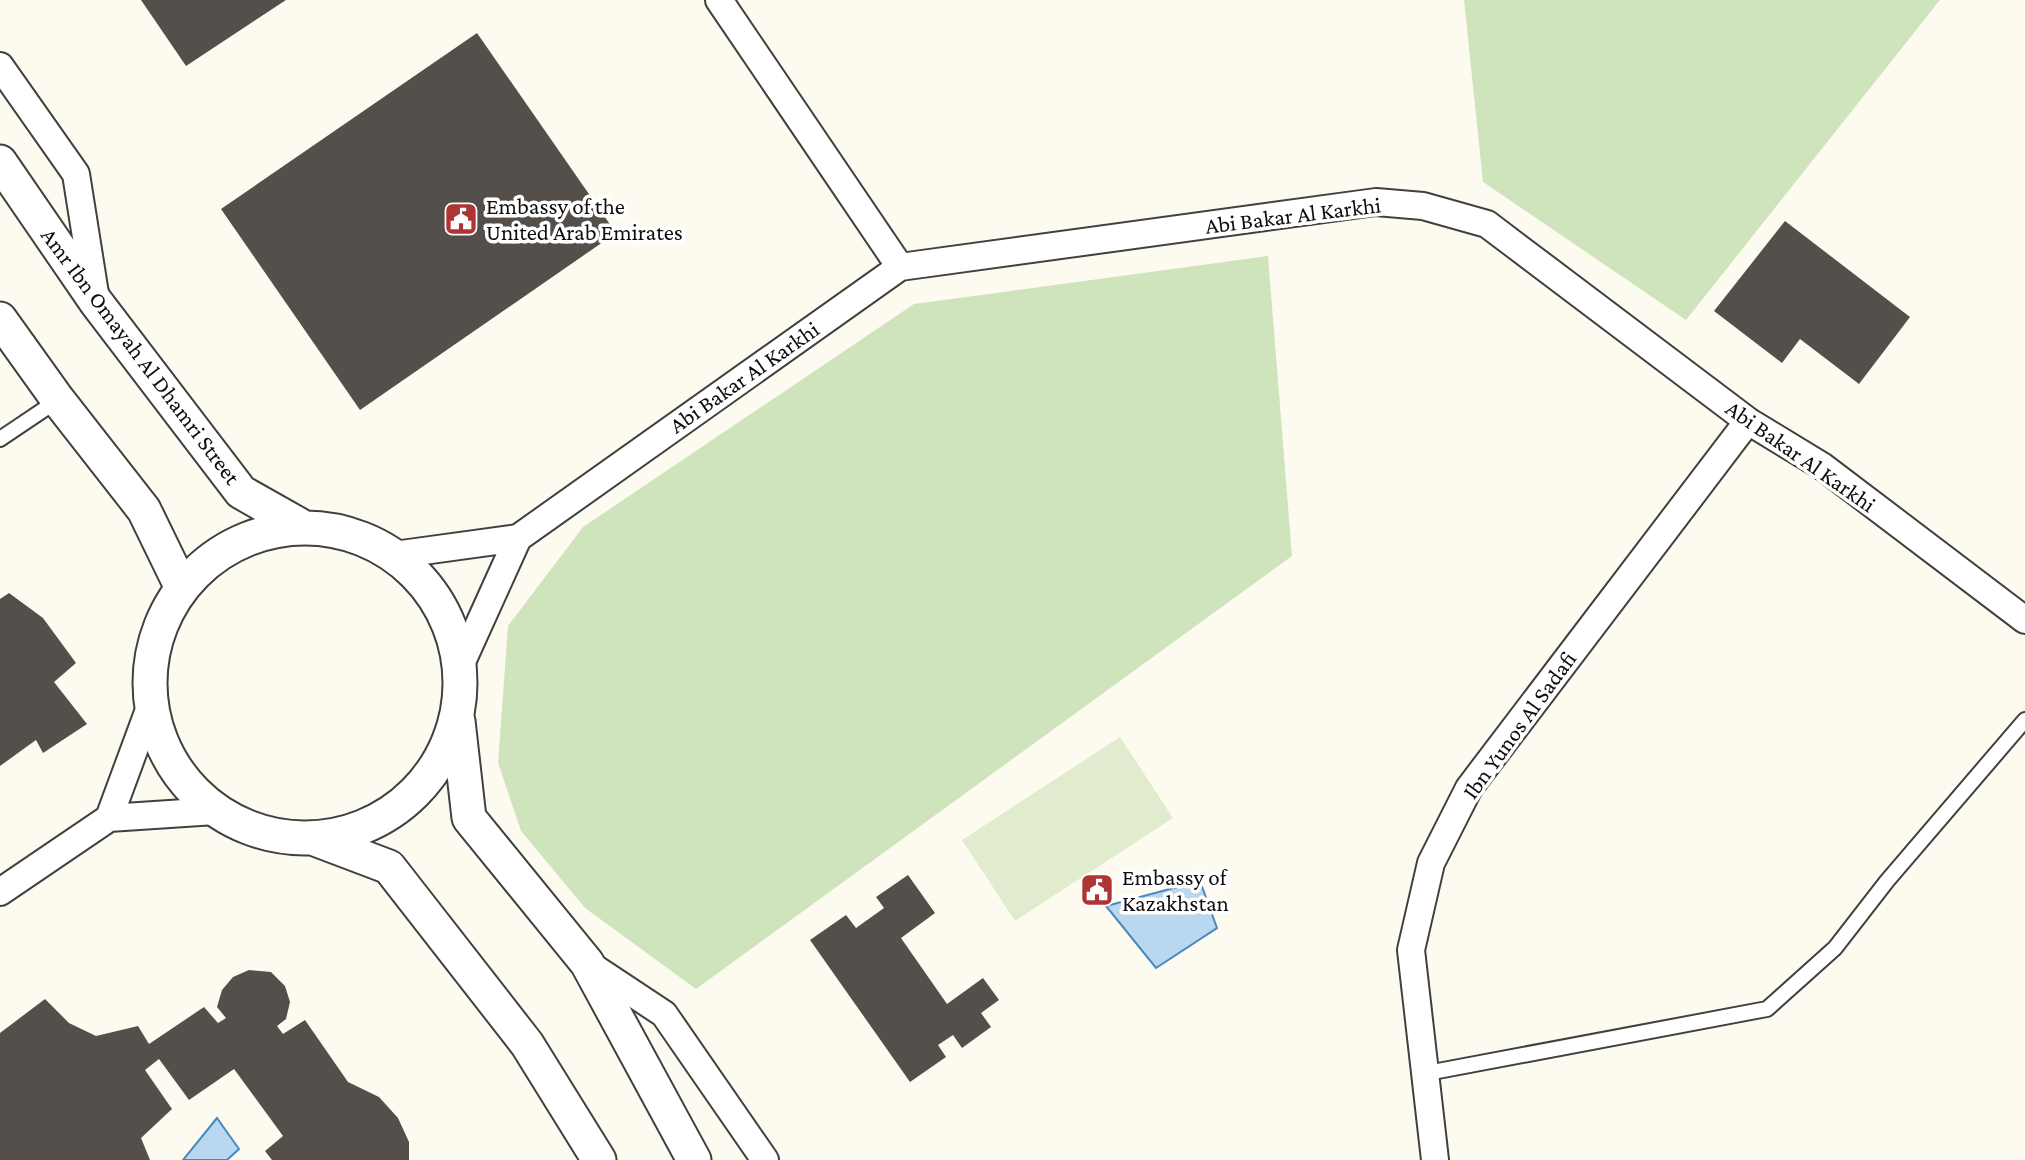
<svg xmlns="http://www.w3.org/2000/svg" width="2025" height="1160" font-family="'Crimson Pro',serif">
<rect width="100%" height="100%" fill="#fdfbef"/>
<path fill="#cfe4bc" d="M1464 0H1940L1686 320 1483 182Z
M1268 256 1292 556 696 989 585 908 521 831 498 763 508 626 583 527 914 304Z"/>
<path fill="#e0eccd" d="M1120 737 1173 818 1015 921 962 840Z"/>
<path fill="#b9d8ef" stroke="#4888be" stroke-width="2" d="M1200 881 1217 928 1156 968 1106 906Z
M217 1118 239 1149 227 1160H183Z"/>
<path fill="#554f4b" d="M141 0H286L186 66Z
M477 33 616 233 360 410 221 209Z
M1785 221 1910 317 1859 384 1800 339 1782 363 1714 311Z
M9 593 43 618 76 663 54 682 87 724 43 753 36 740 0 766V599Z
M908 875 935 913 901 938 947 1004 983 978 999 1000 981 1013 991 1027 962 1048 953 1035 938 1045 946 1057 910 1082 810 940 846 915 856 928 884 908 876 897Z
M249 970 271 972 285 986 290 1002 286 1019 277 1026 283 1034 305 1020 348 1082 379 1097 398 1118 409 1142V1160H272L265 1151 283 1136 234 1069 189 1100 159 1059 145 1070 172 1109 141 1138 150 1160H0V1033L45 999 69 1023 96 1036 138 1026 149 1044 204 1007 218 1023 226 1018 217 1007 222 990 233 977Z"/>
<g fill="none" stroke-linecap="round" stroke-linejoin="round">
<defs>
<path id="service" d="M0 439 58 400
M1422 1074 1767 1009 1835 948 1887 881 2025 720"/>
<path id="minor" d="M719 0 900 267
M0 66 76 174 96 300
M394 555 518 538 900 267 1376 202 1423 206 1487 224 1748 421 1822 466 2025 620
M461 664 518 538
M109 818 150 707
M109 818 215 811
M0 892 109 818
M587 963 664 1014 765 1160
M1435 1160 1411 950 1431 863 1469 788 1748 421"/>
<path id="tertiary" d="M0 162 96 302 241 492 303 527
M0 319 58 400 144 510 181 586
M150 683a155 155 0 1 1 310 0a155 155 0 1 1-310 0Z
M458 721 469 818 587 963 694 1160
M315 839 389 867 527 1044 599 1160"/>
</defs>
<use href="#service" stroke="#404040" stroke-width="18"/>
<use href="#minor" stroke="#404040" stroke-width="30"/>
<use href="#tertiary" stroke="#404040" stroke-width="37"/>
<use href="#service" stroke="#fff" stroke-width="14"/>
<use href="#minor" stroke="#fff" stroke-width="26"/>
<use href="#tertiary" stroke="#fff" stroke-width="33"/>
</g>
<defs>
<symbol id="civic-square" viewBox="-11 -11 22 22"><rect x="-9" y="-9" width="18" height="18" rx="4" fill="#ae3534" stroke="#fff"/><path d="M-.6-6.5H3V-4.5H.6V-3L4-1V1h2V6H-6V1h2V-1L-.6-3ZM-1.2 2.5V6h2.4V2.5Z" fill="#fff"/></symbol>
</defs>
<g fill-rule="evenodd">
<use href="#civic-square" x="442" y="200" width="38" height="38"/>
<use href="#civic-square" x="1078" y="871" width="38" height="38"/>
</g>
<g text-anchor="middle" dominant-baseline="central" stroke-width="7" stroke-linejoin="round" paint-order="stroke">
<g font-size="23" fill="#0d0d0d" stroke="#fff" text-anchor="start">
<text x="486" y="206">Embassy of the<tspan x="486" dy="26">United Arab Emirates</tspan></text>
<text x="1122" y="877">Embassy of<tspan x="1122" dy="26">Kazakhstan</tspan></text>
</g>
<g font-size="23" fill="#0d0d0d" stroke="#fff">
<text transform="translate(1293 215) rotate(-7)">Abi Bakar Al Karkhi</text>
<text transform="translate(141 356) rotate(53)">Amr Ibn Omayah Al Dhamri Street</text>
<text transform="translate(744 377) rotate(-35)">Abi Bakar Al Karkhi</text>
<text transform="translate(1801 456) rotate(35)">Abi Bakar Al Karkhi</text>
<text transform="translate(1519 725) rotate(-54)">Ibn Yunos Al Sadafi</text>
</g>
</g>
</svg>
